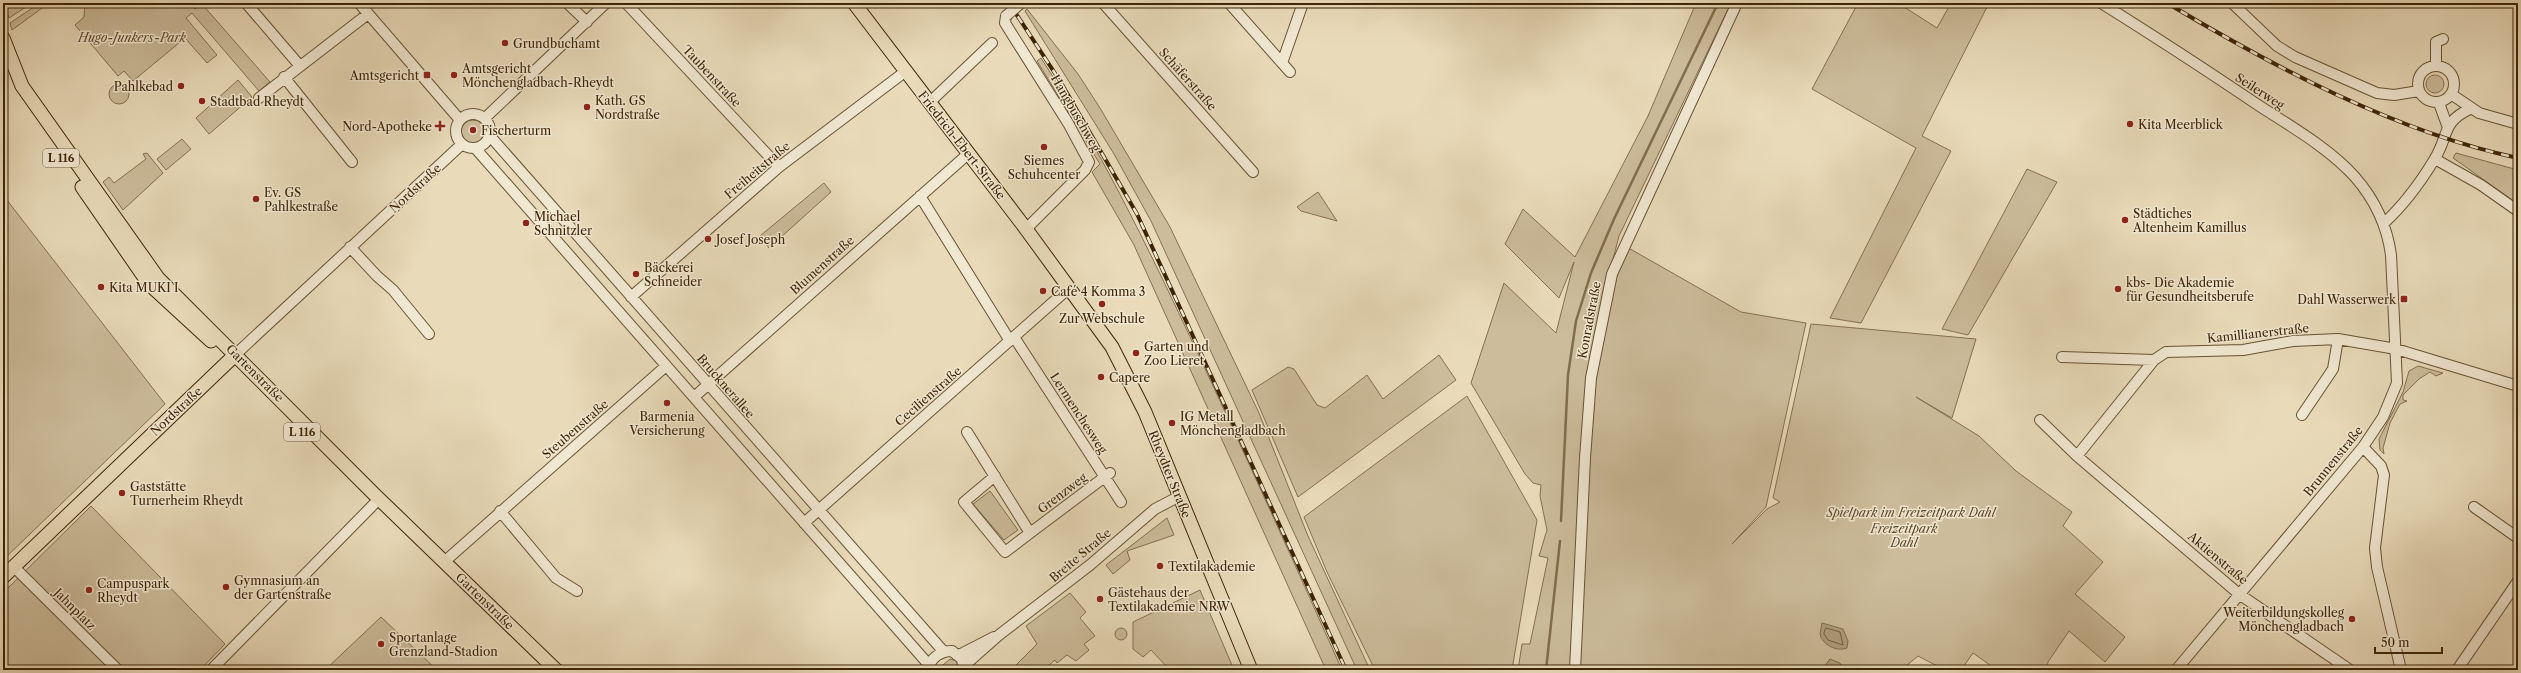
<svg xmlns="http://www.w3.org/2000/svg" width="2521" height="673" font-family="'Libre Caslon Text',serif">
<rect width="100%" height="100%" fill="#e9dbba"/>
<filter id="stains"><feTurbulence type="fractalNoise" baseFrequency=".005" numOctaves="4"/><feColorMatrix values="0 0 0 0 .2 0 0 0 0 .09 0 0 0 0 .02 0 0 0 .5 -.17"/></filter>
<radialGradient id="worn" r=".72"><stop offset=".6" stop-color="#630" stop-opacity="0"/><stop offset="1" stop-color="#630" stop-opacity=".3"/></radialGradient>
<path fill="#ccbc9b" stroke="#847050" d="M3 3H32L9 18Z
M40 3H49L12 30 10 23Z
M85 3H190L195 9 202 4 270 82 259 91 192 13 186 18 217 55 207 63 185 38 133 81 124 71 118 76 75 25 84 17Z
M1696 3H1731L1619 236 1601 306 1572 670H1518L1522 644H1530L1548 558 1539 556 1547 530 1540 496 1541 485 1533 483 1525 474 1471 383 1504 283 1556 333 1574 262 1559 298 1505 244 1523 209 1575 257 1648 116Z
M1858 3H1898L1937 28 1951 3H1989L1922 136 1951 151 1861 323 1830 318 1916 148 1812 89Z
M1027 9 1078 74 1100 108 1170 227 1259 413 1308 536 1370 670H1357L1151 221 1114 154 1025 11Z
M1041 58C1107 160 1156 264 1207 373 1253 472 1298 571 1342 670H1326L1134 245 1092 172 1100 164 1037 61Z
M2426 84a9 9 0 1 1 18 0a9 9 0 1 1-18 0Z
M238 80 252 97 209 134 196 118Z
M109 94a10 10 0 1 1 20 0a10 10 0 1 1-20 0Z
M461 132a12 12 0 1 1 24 0a12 12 0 1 1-24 0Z
M182 139 191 149 166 170 157 159Z
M147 153 163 173 123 210 103 182 109 177 114 183 146 159 143 154Z
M2456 153 2518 170V204L2453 158Z
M2027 169 2057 182 1968 335 1942 329Z
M824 183 831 192 769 248 760 236Z
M1318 192 1337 221 1301 211 1297 207Z
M3 195 165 404 3 560Z
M1625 246 1741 312 1806 323 1766 507 1732 544 1767 509 1780 502 1773 498 1811 324 1976 339 1952 418 1916 397 1979 436 2016 471 2072 512 2063 526 2103 562 2075 594 2125 637 2105 662 2069 631 2048 662 2047 670H1997L1973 653 1961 670H1945L1918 656 1901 670H1575L1597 352 1612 284Z
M1439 355 1456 380 1298 497 1252 390 1288 367 1294 369 1317 405 1325 408 1367 375 1383 399Z
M2418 366 2443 373 2436 376 2430 372 2419 379 2403 395V400L2407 401 2400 404 2390 423 2383 448 2384 454 2380 450 2379 439 2403 392 2409 371Z
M1467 396 1537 520 1512 670H1375L1327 572 1304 517Z
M990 491 1018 530 1004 540 973 504Z
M91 506 225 644 200 670H3V593Z
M1167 518 1174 535 1127 551 1130 560 1113 574 1106 565Z
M1200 590 1234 670H1222L1217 665 1211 670H1170L1151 650 1143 657 1133 649V622Z
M1070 593 1086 612 1080 618 1095 636 1084 644 1089 650 1076 661 1067 655 1057 663 1055 660 1047 667 1049 670H1011L1037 644 1026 626Z
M381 617 437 670H325Z
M1115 634a6 6 0 1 1 12 0a6 6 0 1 1-12 0Z
M950 659 957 661V670H937Z"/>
<path fill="#af9d7d" stroke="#816d4d" d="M1822 623 1843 629 1848 641 1847 648C1837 652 1822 645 1820 634Z
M1830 659 1840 663 1844 670H1822Z"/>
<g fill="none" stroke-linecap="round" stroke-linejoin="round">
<path stroke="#766042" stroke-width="1" d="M1826 628 1840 632 1843 645 1828 640 1824 634Z"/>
<path stroke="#816d4d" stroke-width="2.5" d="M1561 521 1568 375 1576 321 1591 273 1614 219 1718 3
M1546 670 1560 541"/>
<defs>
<path id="minor" d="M246 3 300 66
M359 3 460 120
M567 3 587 22
M626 3 779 167
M1103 3 1253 172
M1229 3 1290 72
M2101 3C2154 36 2206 70 2258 105 2290 126 2329 148 2355 177 2375 200 2387 225 2391 255L2397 383 2383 417 2363 447 2176 670
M2232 3 2277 46 2295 57 2377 93 2394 95 2419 91
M1006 16 1005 23 1068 123 1089 162 1085 170 1026 229
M1282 63 1303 3
M2436 66V42L2443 39
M2418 84a18 18 0 1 1 36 0a18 18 0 1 1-36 0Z
M284 77 352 162
M2451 94 2479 113 2518 124
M259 98 368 14
M929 103 992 43
M2439 103 2447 125
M456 131a17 17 0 1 1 34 0a17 17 0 1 1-34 0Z
M485 118 606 3
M490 136 944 652
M476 149 929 665
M2435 159 2481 185 2518 211
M920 196 1010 341
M2384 223C2405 204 2420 183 2434 160 2449 137 2441 122 2470 109
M350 247 377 276 393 290 429 334
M631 297 779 167 906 71
M1014 337 1121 502
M236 354 461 145
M2062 357 2154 360 2166 352 2243 350 2293 341 2338 339 2396 349 2518 386
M694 397 968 154
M2302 415 2333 369 2338 339
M2040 420 2077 456 2239 594 2350 670
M967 432 1030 533 1110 473
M2363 447 2381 466 2384 475 2375 548 2377 567 2401 670
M2077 456 2154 360
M995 476 964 502 1005 552 1030 533
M2474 507 2518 538
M500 511 556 578 577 591
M804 523 1069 288
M444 562 666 366
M14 567 118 670
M959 655 994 637
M965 665 999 635 1090 565 1155 509 1178 497
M211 670 374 504
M929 670C929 658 941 651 952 651L962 659 964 670
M1575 670 1585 458 1591 378 1612 274 1737 3
M2457 670 2518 581"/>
<path id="major" d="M854 3 1026 229 1112 347 1145 412 1251 670
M3 38 22 86 158 278 374 494 556 670
M82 187 149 284 211 341
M3 577 236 354"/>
</defs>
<use href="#minor" stroke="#685233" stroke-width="12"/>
<use href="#major" stroke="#3d2406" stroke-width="15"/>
<use href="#minor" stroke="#f1e8d2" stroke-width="10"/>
<use href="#major" stroke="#e9dbba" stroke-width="13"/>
<defs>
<path id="rail" d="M1009 3 1060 81 1137 214 1346 670
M2167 3C2274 67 2396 132 2518 158"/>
</defs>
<use href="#rail" stroke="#3d2406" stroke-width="4"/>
<use href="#rail" stroke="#f1e8d2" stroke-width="2.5" stroke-dasharray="8" stroke-linecap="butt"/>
<defs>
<path id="minor-bridge" d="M1006 16 1021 3"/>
</defs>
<use href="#minor-bridge" stroke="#685233" stroke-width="12" stroke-linecap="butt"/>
<use href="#minor-bridge" stroke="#f1e8d2" stroke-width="10"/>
</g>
<g fill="#8f2418" stroke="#f1e8d2" stroke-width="1.5">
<circle cx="505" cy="43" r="4"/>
<rect x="423" y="71" width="8" height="8" rx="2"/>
<circle cx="454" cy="75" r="4"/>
<circle cx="181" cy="86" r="4"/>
<circle cx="202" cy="101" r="4"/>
<circle cx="587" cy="107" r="4"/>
<circle cx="2130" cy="124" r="4"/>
<path d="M438 120h4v4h4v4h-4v4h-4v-4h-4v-4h4z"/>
<circle cx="473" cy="130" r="4"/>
<circle cx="1044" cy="147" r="4"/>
<circle cx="256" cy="199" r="4"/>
<circle cx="2125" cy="220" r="4"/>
<circle cx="526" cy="223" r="4"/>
<circle cx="708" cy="239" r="4"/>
<circle cx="636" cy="274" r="4"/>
<circle cx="101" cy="287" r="4"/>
<circle cx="2118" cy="289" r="4"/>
<circle cx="1043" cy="291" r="4"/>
<rect x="2400" y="295" width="8" height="8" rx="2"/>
<circle cx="1102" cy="304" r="4"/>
<circle cx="1136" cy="353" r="4"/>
<circle cx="1101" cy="377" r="4"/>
<circle cx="667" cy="403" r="4"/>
<circle cx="1172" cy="423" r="4"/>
<circle cx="122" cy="493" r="4"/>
<circle cx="1160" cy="566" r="4"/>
<circle cx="226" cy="587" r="4"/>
<circle cx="89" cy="590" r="4"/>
<circle cx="1100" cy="599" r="4"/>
<circle cx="2352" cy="619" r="4"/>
<circle cx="381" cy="644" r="4"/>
</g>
<g text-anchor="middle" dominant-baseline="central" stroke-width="3" stroke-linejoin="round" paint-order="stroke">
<g fill="#f1e8d2" stroke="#735f43" stroke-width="1">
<rect x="43" y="149" width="36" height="18" rx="3"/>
<rect x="284" y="423" width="36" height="18" rx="3"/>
</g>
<g font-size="11" font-weight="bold" fill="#3d2406">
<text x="61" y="158">L 116</text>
<text x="302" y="432">L 116</text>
</g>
<g font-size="12" font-style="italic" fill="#614a2b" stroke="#f1e8d2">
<text x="132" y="37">Hugo-Junkers-Park</text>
<text x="1911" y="512">Spielpark im Freizeitpark Dahl</text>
<text x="1904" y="528">Freizeitpark<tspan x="1904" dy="14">Dahl</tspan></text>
</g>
<g font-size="12" fill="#3d2406" stroke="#f1e8d2" text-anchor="start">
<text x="513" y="43">Grundbuchamt</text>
<text x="462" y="68">Amtsgericht<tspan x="462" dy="14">Mönchengladbach-Rheydt</tspan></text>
<text x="419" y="75" text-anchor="end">Amtsgericht</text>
<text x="173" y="86" text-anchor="end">Pahlkebad</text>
<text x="595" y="100">Kath. GS<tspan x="595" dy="14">Nordstraße</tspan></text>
<text x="210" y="101">Stadtbad Rheydt</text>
<text x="2138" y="124">Kita Meerblick</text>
<text x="432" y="126" text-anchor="end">Nord-Apotheke</text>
<text x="481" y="130">Fischerturm</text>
<text x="1044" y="160" text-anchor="middle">Siemes<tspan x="1044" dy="14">Schuhcenter</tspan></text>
<text x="264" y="192">Ev. GS<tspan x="264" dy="14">Pahlkestraße</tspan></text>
<text x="2133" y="213">Städtiches<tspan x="2133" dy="14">Altenheim Kamillus</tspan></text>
<text x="534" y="216">Michael<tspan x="534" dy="14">Schnitzler</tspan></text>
<text x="716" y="239">Josef Joseph</text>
<text x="644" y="267">Bäckerei<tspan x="644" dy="14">Schneider</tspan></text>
<text x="2126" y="282">kbs- Die Akademie<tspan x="2126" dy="14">für Gesundheitsberufe</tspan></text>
<text x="109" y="287">Kita MUKI I</text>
<text x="1051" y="291">Café 4 Komma 3</text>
<text x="2396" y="299" text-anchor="end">Dahl Wasserwerk</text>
<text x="1102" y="318" text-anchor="middle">Zur Webschule</text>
<text x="1144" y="346">Garten und<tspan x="1144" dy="14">Zoo Lieret</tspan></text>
<text x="1109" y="377">Capere</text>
<text x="667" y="416" text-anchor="middle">Barmenia<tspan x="667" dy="14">Versicherung</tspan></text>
<text x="1180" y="416">IG Metall<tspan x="1180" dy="14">Mönchengladbach</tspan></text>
<text x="130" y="486">Gaststätte<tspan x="130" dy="14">Turnerheim Rheydt</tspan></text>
<text x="1168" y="566">Textilakademie</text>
<text x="234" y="580">Gymnasium an<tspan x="234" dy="14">der Gartenstraße</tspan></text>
<text x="97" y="583">Campuspark<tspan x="97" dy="14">Rheydt</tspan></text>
<text x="1108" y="592">Gästehaus der<tspan x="1108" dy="14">Textilakademie NRW</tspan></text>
<text x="2344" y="612" text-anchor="end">Weiterbildungskolleg<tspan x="2344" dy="14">Mönchengladbach</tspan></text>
<text x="389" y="637">Sportanlage<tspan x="389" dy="14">Grenzland-Stadion</tspan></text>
</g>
<g font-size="12" fill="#3d2406" stroke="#f1e8d2">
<text transform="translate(712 76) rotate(47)">Taubenstraße</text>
<text transform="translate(1188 79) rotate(48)">Schäferstraße</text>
<text transform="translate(2260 91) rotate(33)">Seilerweg</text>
<text transform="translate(1076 113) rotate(60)">Hangbuschweg</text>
<text transform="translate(962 145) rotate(52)">Friedrich-Ebert-Straße</text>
<text transform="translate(757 170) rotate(-40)">Freiheitstraße</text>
<text transform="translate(415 188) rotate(-43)">Nordstraße</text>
<text transform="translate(822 265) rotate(-42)">Blumenstraße</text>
<text transform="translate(1589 320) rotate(-79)">Konradstraße</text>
<text transform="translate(2258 333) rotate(-6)">Kamillianerstraße</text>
<text transform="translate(255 373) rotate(45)">Gartenstraße</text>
<text transform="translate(726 386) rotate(49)">Brucknerallee</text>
<text transform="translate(928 396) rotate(-41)">Cecilienstraße</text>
<text transform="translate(176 411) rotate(-43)">Nordstraße</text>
<text transform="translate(1079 413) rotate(57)">Lermenchesweg</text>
<text transform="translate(575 429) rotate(-41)">Steubenstraße</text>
<text transform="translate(2333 461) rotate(-51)">Brunnenstraße</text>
<text transform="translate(1170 474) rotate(68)">Rheydter Straße</text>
<text transform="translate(1062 493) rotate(-37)">Grenzweg</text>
<text transform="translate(1080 555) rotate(-40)">Breite Straße</text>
<text transform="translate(2218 558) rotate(40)">Aktienstraße</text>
<text transform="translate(485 601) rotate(44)">Gartenstraße</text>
<text transform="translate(75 609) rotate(45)">Jahnplatz</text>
</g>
</g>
<rect width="2521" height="673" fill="none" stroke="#e9dbba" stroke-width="16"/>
<rect x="4" y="4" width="2513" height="665" fill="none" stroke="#3d2406" stroke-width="2"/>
<rect x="8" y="8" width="2505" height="657" fill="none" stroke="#3d2406"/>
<path d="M2375 647v6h67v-6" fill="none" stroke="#3d2406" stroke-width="2"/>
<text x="2381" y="647" font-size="12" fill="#3d2406" stroke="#f1e8d2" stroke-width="3" paint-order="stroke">50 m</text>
<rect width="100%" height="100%" filter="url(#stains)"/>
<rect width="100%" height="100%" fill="url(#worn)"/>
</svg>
